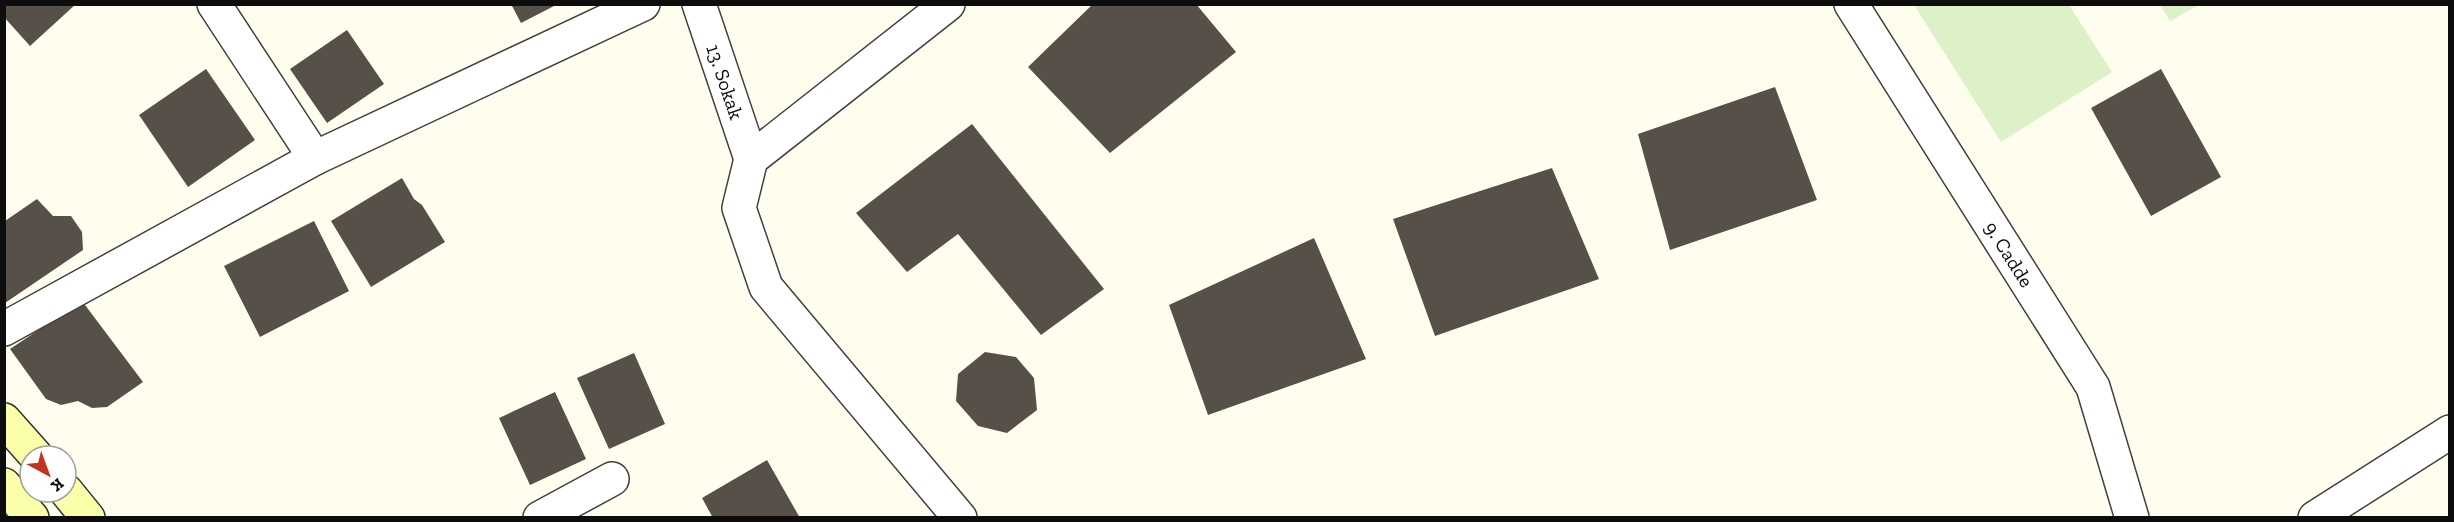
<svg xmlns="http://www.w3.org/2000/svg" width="2454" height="522" font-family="'Zilla Slab',serif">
<rect width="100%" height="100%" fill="#fffeee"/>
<path fill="#ddf1c9" d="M1914 5H2069L2112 72 2001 142Z
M2160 5H2199L2170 21Z"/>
<path fill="#565049" d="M4 4H76L30 46 4 17Z
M511 4H558L521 23Z
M1093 4H1196L1236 52 1110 153 1028 67Z
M347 30 384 84 327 123 290 69Z
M206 69 255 140 188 187 139 115Z
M2161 69 2221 177 2151 216 2091 108Z
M1775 87 1817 200 1670 250 1638 134Z
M972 124 1104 289 1041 335 958 234 907 272 856 213Z
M1552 168 1599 279 1435 336 1393 219Z
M402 178 414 199 422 205 445 242 371 287 331 221Z
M37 199 53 216H71L82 232 83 250 5 303V221Z
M314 221 349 291 260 337 224 266Z
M1314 238 1366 359 1208 415 1169 305Z
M82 301 143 382 107 407 92 408 78 401 61 405 46 399 10 349Z
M985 352 1016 357 1034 378 1037 410 1007 433 978 426 956 401 958 374Z
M634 353 665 424 609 449 577 378Z
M555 392 586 459 530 485 499 418Z
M767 460 800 518H713L702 498Z"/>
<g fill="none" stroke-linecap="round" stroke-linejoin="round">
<defs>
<g id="minor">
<path d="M214 4 315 158"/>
<path id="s1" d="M699 4 751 159"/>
<path d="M948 4 751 159 739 208 766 287 960 518"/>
<path d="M4 329 315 158 643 4"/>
<path d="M540 518 612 479"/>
<path d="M2315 518 2450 432"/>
</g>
<g id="tertiary">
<path id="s2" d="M1851 4 2093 387 2132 518"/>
</g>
<path id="secondary" d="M4 420 36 456
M4 485 32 518
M66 491 88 518"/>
</defs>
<use href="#minor" stroke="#404040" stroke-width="36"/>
<use href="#tertiary" stroke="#404040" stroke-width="36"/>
<use href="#secondary" stroke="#2f2f2f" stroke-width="36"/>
<use href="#minor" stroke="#fff" stroke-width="33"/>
<use href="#tertiary" stroke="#fff" stroke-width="33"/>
<use href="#secondary" stroke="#fbffa9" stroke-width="33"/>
</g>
<g text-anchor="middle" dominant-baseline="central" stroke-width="6" stroke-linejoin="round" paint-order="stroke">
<g font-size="20" fill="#0d0d0d" stroke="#fff">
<text stroke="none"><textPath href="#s1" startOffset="82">13. Sokak</textPath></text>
<text stroke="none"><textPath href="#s2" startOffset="296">9. Cadde</textPath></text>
</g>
</g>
<rect width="2454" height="522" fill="none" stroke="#0d0d0d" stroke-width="12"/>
<g transform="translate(48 474) rotate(139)"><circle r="28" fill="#ffffff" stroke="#9e9e9e" stroke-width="1.5"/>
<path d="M0-4.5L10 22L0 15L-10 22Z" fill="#c13422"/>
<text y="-9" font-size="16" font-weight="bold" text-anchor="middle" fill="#0d0d0d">K</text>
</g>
</svg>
